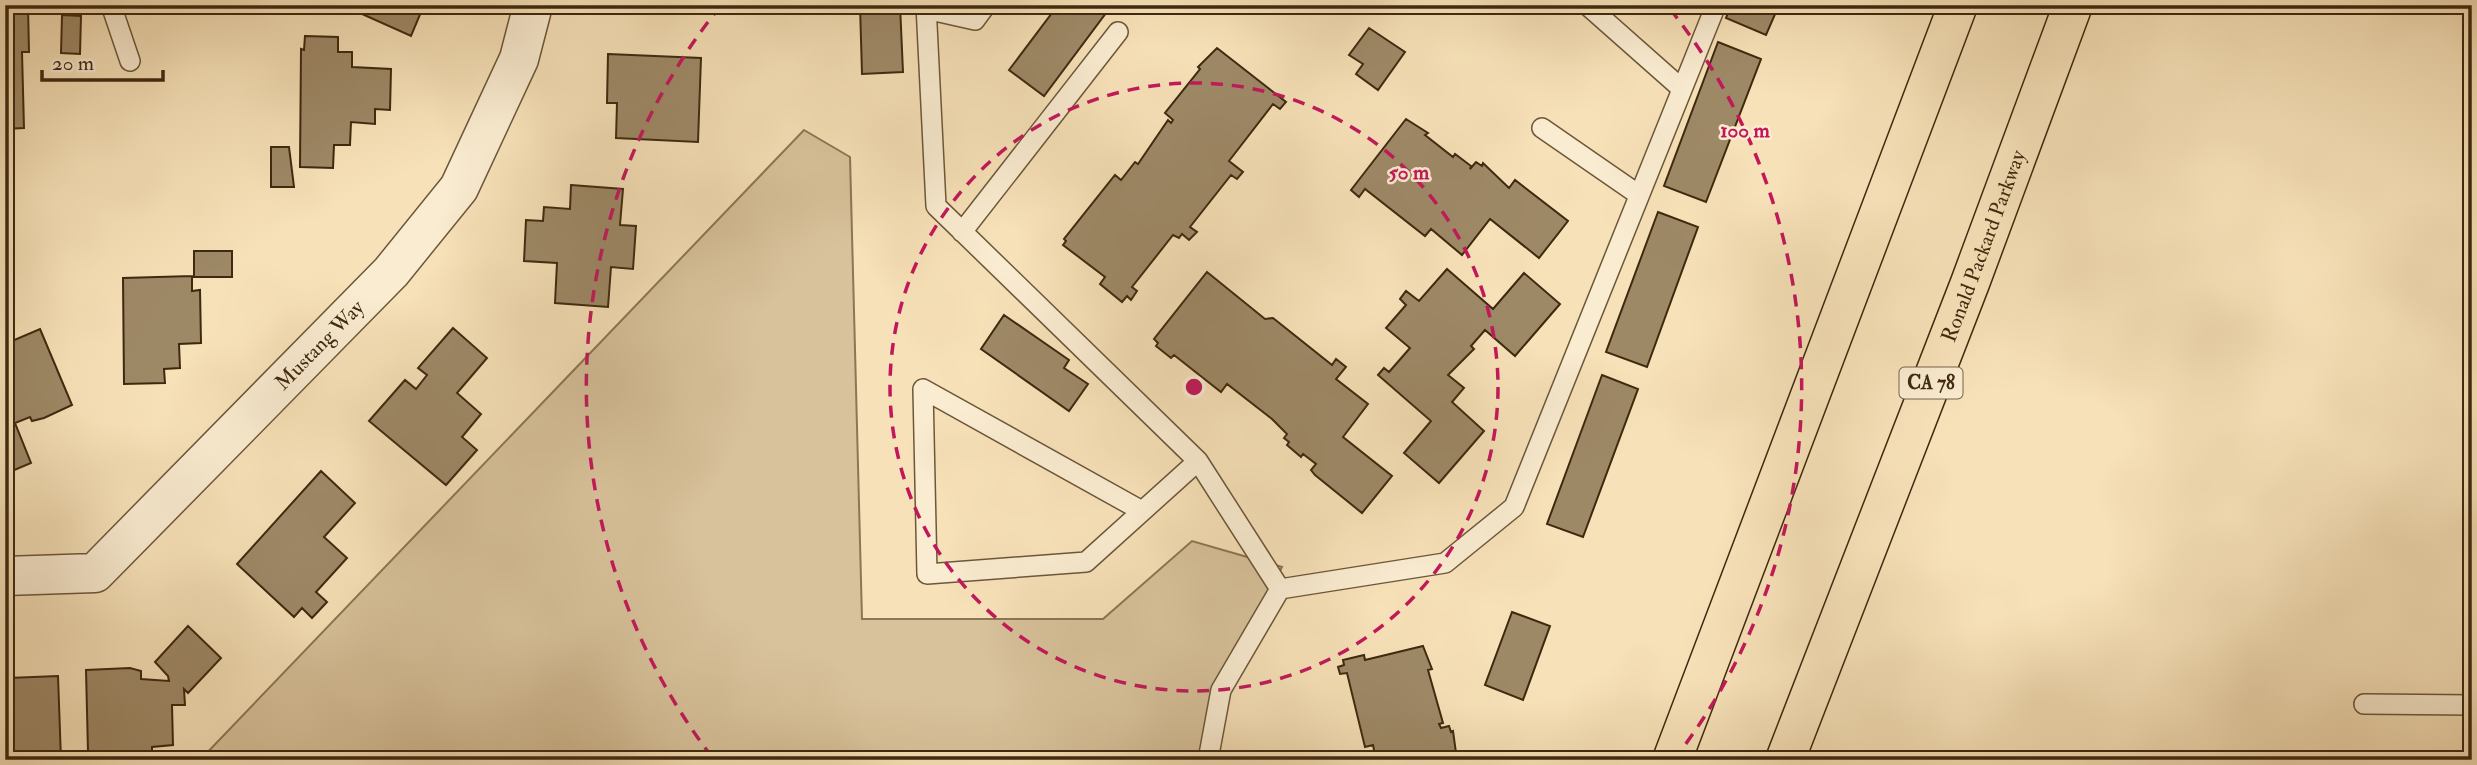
<svg xmlns="http://www.w3.org/2000/svg" width="2477" height="765" font-family="'IM FELL Double Pica',serif">
<rect width="100%" height="100%" fill="#f7e1b8"/>
<filter id="stains"><feTurbulence type="fractalNoise" baseFrequency=".00286" numOctaves="4"/><feColorMatrix values="0 0 0 0 .2 0 0 0 0 .09 0 0 0 0 .02 0 0 0 .5 -.17"/></filter>
<radialGradient id="worn" r=".72"><stop offset=".6" stop-color="#630" stop-opacity="0"/><stop offset="1" stop-color="#630" stop-opacity=".3"/></radialGradient>
<path fill="#d8c29b" stroke="#8b7655" stroke-width="2" d="M804 130 850 157 862 619H1103L1192 541 1282 567 1221 690 1210 760H200Z"/>
<path fill="#9e8967" stroke="#3e290f" stroke-width="2" d="M5 5 28 6 29 52H22L24 128 5 129Z
M342 5H424L411 36Z
M676 5H744V14H676Z
M860 5H900L903 72 862 74Z
M1058 5H1112L1044 96 1009 70Z
M1731 5H1779L1766 35 1726 18Z
M62 15 81 16 80 54 61 53Z
M1369 28 1405 52 1378 90 1356 74 1363 64 1349 55Z
M305 36 338 37V52H352V67L391 69 390 110 375 109V124L351 122 350 145H334L333 168 300 167 301 49 304 50Z
M1718 42 1761 59 1706 202 1664 186Z
M1217 48 1286 102 1280 109 1273 104 1229 161 1243 172 1237 179 1231 175 1190 227 1197 232 1189 240 1182 234 1179 238 1173 235 1132 287 1137 291 1131 300 1127 296 1122 302 1100 284 1105 277 1063 245 1066 241 1064 239 1115 175 1121 180 1135 162 1138 164 1168 120 1171 123 1173 120 1165 113 1200 69 1198 67Z
M608 54 701 58 698 142 616 138 617 103H607Z
M1406 119 1428 133 1425 135 1453 157 1455 154 1471 166 1470 169 1476 162 1482 166 1483 163 1509 188 1515 180 1568 221 1539 258 1490 219 1462 255 1431 229 1425 236 1365 189 1359 197 1351 190Z
M271 147H289L294 187H271Z
M571 185 623 189 620 225 636 226 633 269 611 267 608 307 555 303 557 263 524 261 526 220 543 221 544 207 570 209Z
M1658 212 1698 227 1647 367 1606 352Z
M194 251H232V277H194Z
M1447 269 1493 309 1524 273 1560 304 1515 356 1485 330 1471 346 1474 349 1448 375 1464 388 1452 402 1484 431 1439 483 1404 453 1431 421 1378 375 1384 368 1389 372 1410 348 1386 328 1406 305 1400 299 1406 291 1419 301Z
M1207 272 1265 319 1273 318 1332 365 1336 359 1346 367 1336 379 1368 404 1343 437 1392 476 1362 513 1315 475 1311 470 1316 464 1303 454 1301 457 1287 445 1289 442 1284 438 1287 434 1272 419 1227 384 1221 392 1174 355 1171 358 1156 346 1158 343 1154 339Z
M192 276V291L200 290 201 343 179 344 180 368 164 369 165 383 124 384 123 278Z
M1004 315 1069 360 1064 368 1088 384 1069 411 981 349Z
M453 328 487 358 457 393 481 414 462 437 477 450 446 485 369 421 405 380 416 389 427 375 418 368Z
M40 329 72 405 44 418 32 421 30 417 15 423 31 463 5 474V344Z
M1602 375 1638 389 1583 537 1547 524Z
M321 471 355 503 324 537 347 558 316 592 327 602 312 618 302 608 294 617 237 564Z
M1512 612 1550 626 1523 700 1485 685Z
M188 626 221 658 188 693 184 689 185 705H172L173 745 152 747V755H129V751L88 752 86 670 130 668 141 671V679L169 681 168 676 155 662Z
M1423 646 1432 669 1428 670 1443 723 1439 724 1441 728 1449 726 1451 732 1453 731 1457 760H1376L1373 745 1365 747 1347 673 1340 674 1338 667 1344 665 1343 660 1364 655 1365 660Z
M58 676 61 760H5V692H10L9 678Z
M2377 752H2389V760H2377Z"/>
<g fill="none" stroke-linecap="round" stroke-linejoin="round">
<defs>
<path id="lane" d="M111 5 130 61
M926 5 936 206 1198 461 1280 589
M1587 5 1682 89
M926 9 975 20 986 5
M1542 128 1639 195
M962 232 1118 32
M1142 511 923 389 927 574 1086 562 1198 461
M2364 704 2472 705
M1208 760 1221 690 1280 589 1445 563 1514 507 1716 5"/>
<g id="street">
<path id="s1" d="M5 576 95 573 391 272 459 188 519 59 533 5"/>
</g>
<g id="highway">
<path d="M1672 760 1958 5"/>
<path id="s2" d="M1785 760 1970 283 2073 5"/>
</g>
</defs>
<use href="#lane" stroke="#6c5739" stroke-width="22"/>
<use href="#street" stroke="#6c5739" stroke-width="41"/>
<use href="#highway" stroke="#3e290f" stroke-width="41"/>
<use href="#lane" stroke="#faecd1" stroke-width="19"/>
<use href="#street" stroke="#faecd1" stroke-width="38"/>
<use href="#highway" stroke="#f7e1b8" stroke-width="38"/>
</g>
<g fill="none" stroke="#c2185b" stroke-width="3.5" stroke-dasharray="12 9">
<circle cx="1194" cy="387" r="304"/>
<path d="M712 757A608 608 0 0 1 718 9M1670 9A608 608 0 0 1 1676 757"/>
</g>
<g text-anchor="middle" dominant-baseline="central" stroke-width="5" stroke-linejoin="round" paint-order="stroke">
<rect fill="#faecd1" stroke="#766449" stroke-width="2" x="1899.5" y="367.5" width="63" height="31" rx="5"/>
<g font-size="19" font-weight="bold" fill="#3e290f">
<text x="1931" y="383">CA 78</text>
</g>
<g font-size="21" fill="#3e290f" stroke="#faecd1">
<text stroke="none"><textPath href="#s2" startOffset="551">Ronald Packard Parkway</textPath></text>
<text stroke="none"><textPath href="#s1" startOffset="410">Mustang Way</textPath></text>
</g>
</g>
<circle cx="1194" cy="387" r="10" fill="#c2185b" stroke="#faecd1" stroke-width="3.5"/>
<g font-size="21" text-anchor="middle" font-weight="bold" fill="#c2185b" stroke="#faecd1" stroke-width="5" stroke-linejoin="round" paint-order="stroke">
<text x="1745" y="137">100 m</text>
<text x="1409" y="179">50 m</text>
</g>
<rect width="2477" height="765" fill="none" stroke="#f7e1b8" stroke-width="28"/>
<rect x="7" y="7" width="2463" height="751" fill="none" stroke="#3e290f" stroke-width="3.5"/>
<rect x="14" y="14" width="2449" height="737" fill="none" stroke="#3e290f" stroke-width="2"/>
<path d="M42 70v10h121v-10" fill="none" stroke="#3e290f" stroke-width="3.5"/>
<text x="52" y="70" font-size="21" fill="#3e290f" stroke="#faecd1" stroke-width="5" paint-order="stroke">20 m</text>
<rect width="100%" height="100%" filter="url(#stains)"/>
<rect width="100%" height="100%" fill="url(#worn)"/>
</svg>
